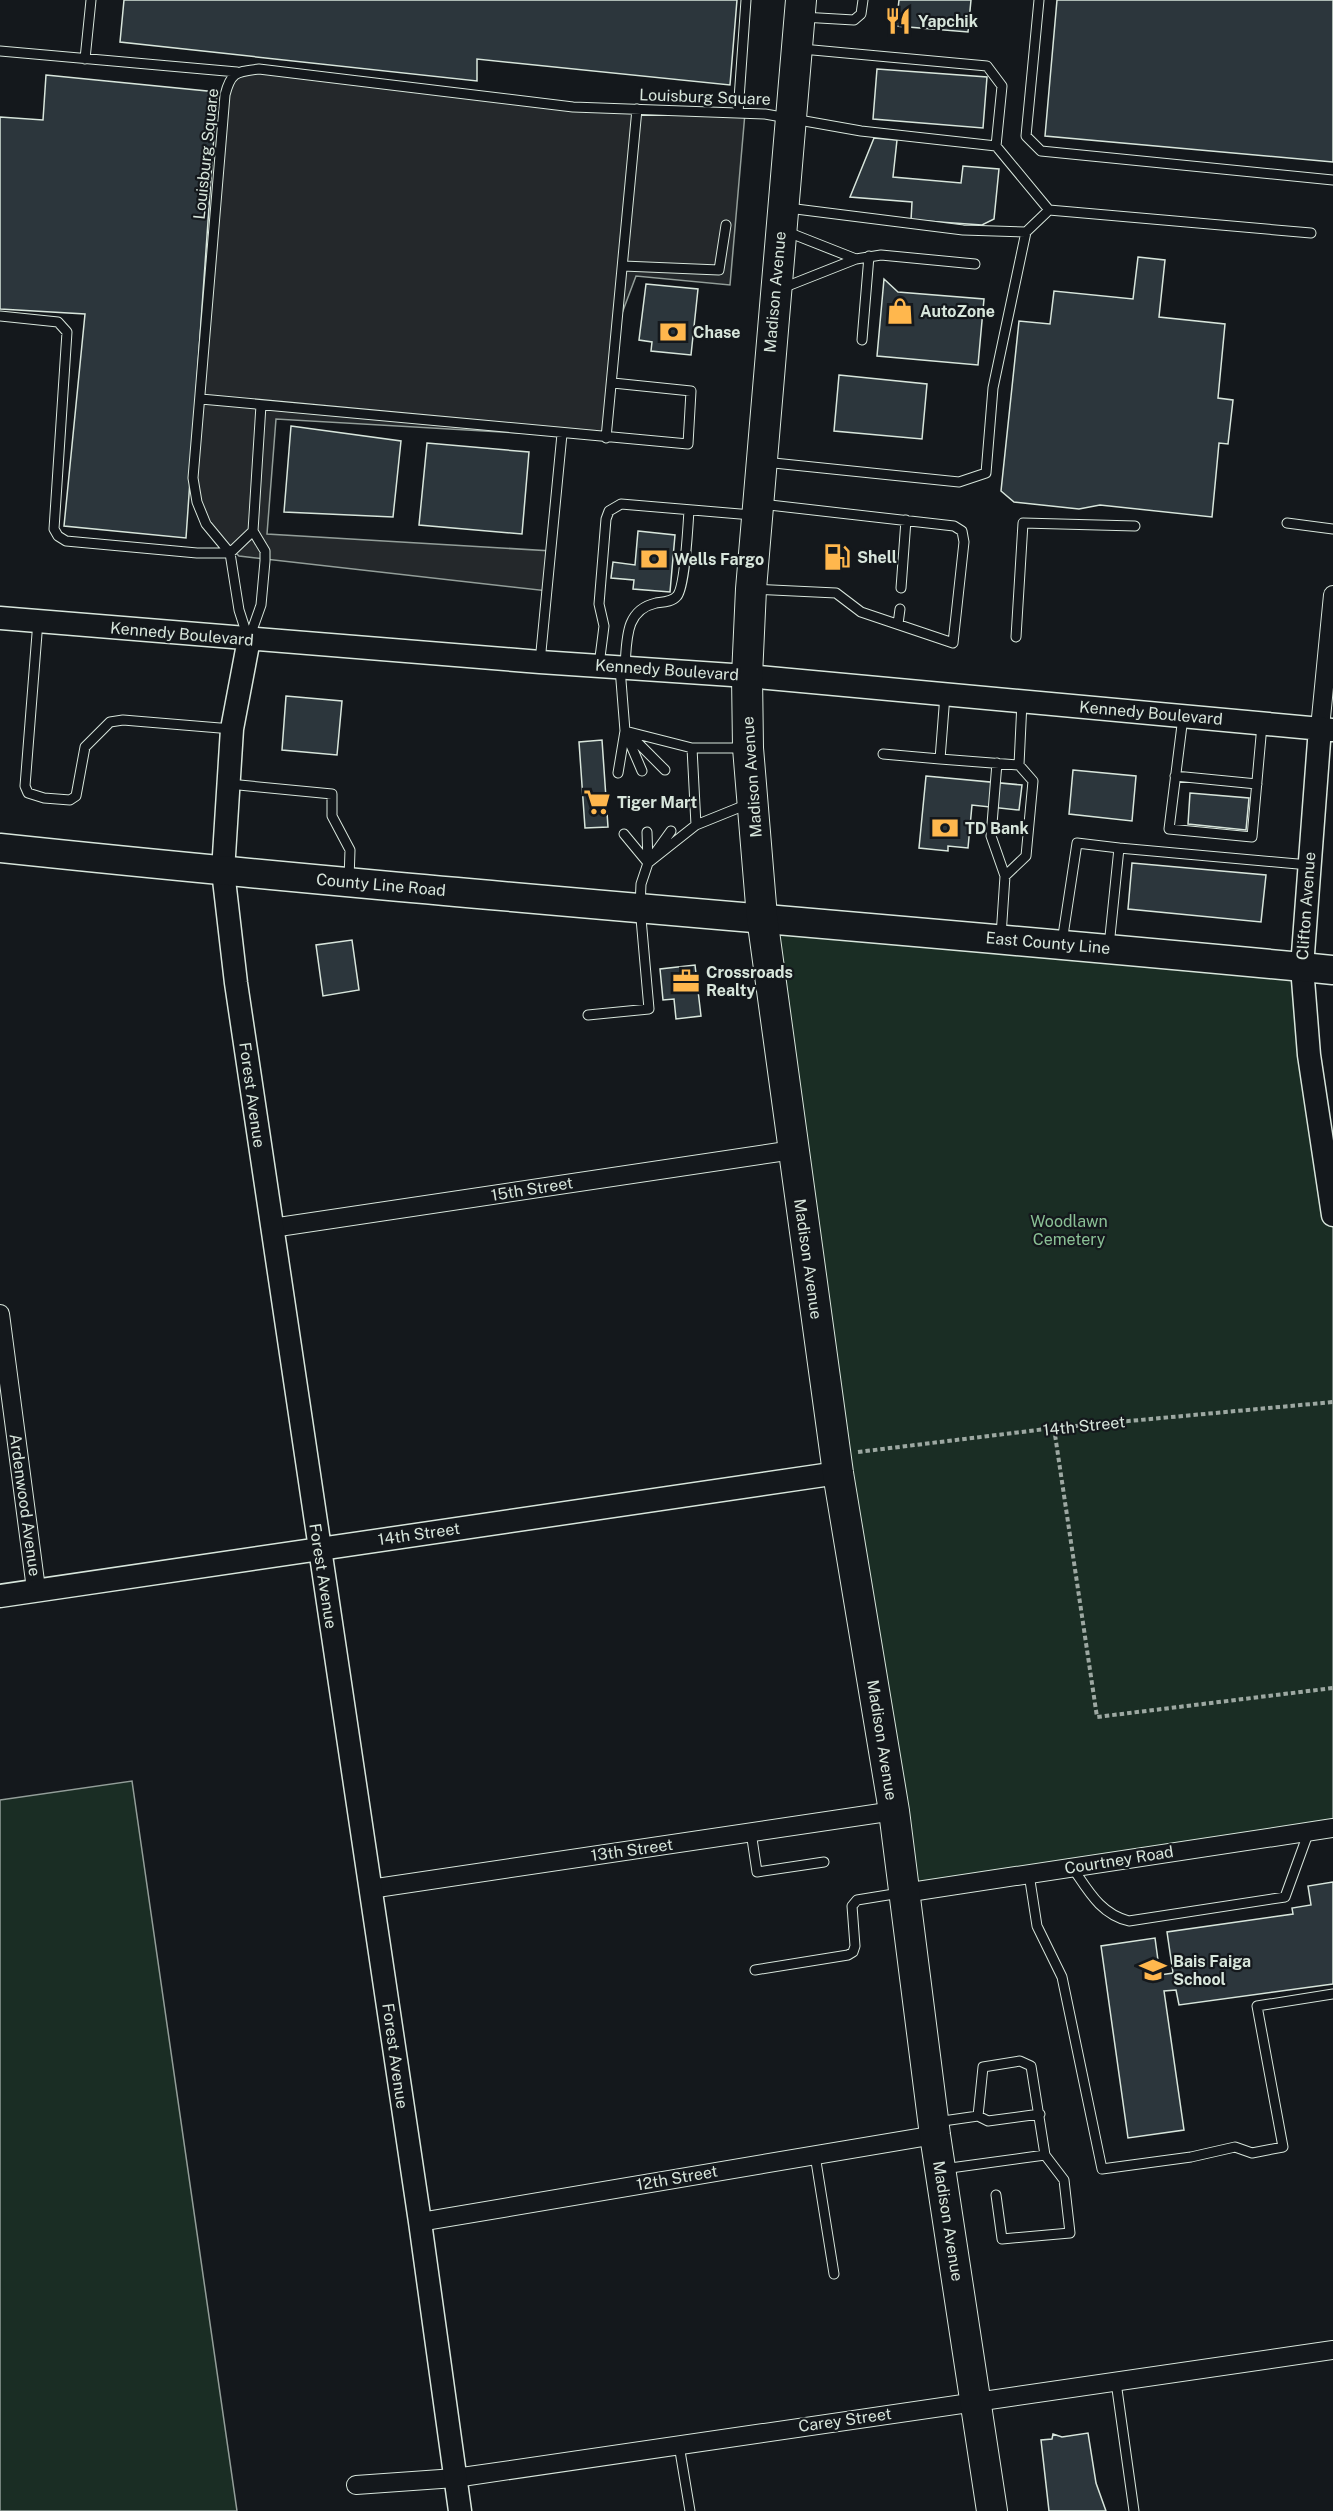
<svg xmlns="http://www.w3.org/2000/svg" width="1333" height="2511" font-family="'Public Sans',sans-serif">
<rect width="100%" height="100%" fill="#14181c"/>
<path fill="#1a2d24" stroke="#939e99" stroke-width="1.5" d="M762 917 1302 967 1333 1215V1828L904 1893Z
M132 1781 237 2511H0V1800Z"/>
<path fill="#24282b" stroke="#939e99" stroke-width="1.5" d="M259 69 573 107 745 113 730 285 636 276 618 324 606 438 276 419 267 534 552 551 548 591 239 556 206 524 193 478 229 79Z"/>
<path fill="#2c363c" stroke="#d8e6dc" stroke-width="1.5" d="M124 0H737L730 85 477 59V81L120 42Z
M899 0H971L968 32 896 26Z
M1057 0H1333V162L1045 136Z
M877 69 987 77 983 128 873 119Z
M46 75 217 92 186 538 64 526 85 314 0 309V117L43 120Z
M874 138 897 140 893 177 961 183 963 166 999 169 994 219 982 225 911 220 912 202 850 197Z
M1138 257 1165 260 1159 317 1225 324 1218 398 1233 400 1228 444 1219 443 1212 517 1100 505 1079 509 1014 502 1001 491 1019 321 1050 324 1054 291 1133 299Z
M884 279 898 292 984 299 978 365 877 356Z
M646 284 698 289 691 355 651 351 652 342 639 340Z
M839 375 927 384 922 439 834 431Z
M291 426 401 441 393 517 284 512Z
M427 443 529 452 522 534 419 525Z
M638 531 675 535 670 592 633 589 634 580 611 578 613 562 635 565Z
M286 696 342 701 337 755 282 750Z
M602 740 608 827 585 828 579 742Z
M1073 770 1136 776 1132 821 1069 814Z
M926 776 1022 785 1019 810 972 805 968 848 948 846V851L919 848Z
M1190 793 1249 798 1246 830 1188 824Z
M1132 863 1266 875 1261 922 1128 909Z
M352 940 359 990 323 996 316 945Z
M695 965 701 1016 676 1019 674 999 663 1000 660 969Z
M1333 1882V1984L1179 2005 1176 1990 1164 1991 1184 2130 1128 2138 1101 1946 1155 1938 1160 1975 1173 1973 1167 1932 1293 1914 1292 1908 1311 1905 1308 1886Z
M1088 2433 1096 2483 1106 2511H1049L1041 2440 1052 2439 1053 2434 1062 2437Z"/>
<g fill="none" stroke-linecap="round" stroke-linejoin="round">
<defs>
<path id="service" d="M1039 0 1026 136 1041 151 1333 180
M802 17 854 20 861 14 863 0
M802 49 987 66 1002 86 996 146
M0 51 237 72
M85 59 91 0
M738 113 746 0
M788 208 963 230 1026 232 1049 210 1311 233
M856 259 881 255 975 264
M623 266 719 270 726 225
M780 289 856 259 785 231
M0 316 58 322 67 332 54 529 58 536 66 541 197 553H230L253 531
M862 340 869 256
M201 399 688 444 691 391 613 383
M606 438 637 109
M764 462 959 482 986 473 993 388 1026 232
M1287 523 1333 529
M901 588 906 520
M754 589 836 593 861 612 953 643 964 542 962 531 954 526 761 504
M38 621 25 786 28 793 44 798 70 800 76 796 85 747 110 722 123 720 232 729
M898 624 900 609
M250 636 261 605 265 561V551L253 531 261 405
M1016 637 1023 523 1135 526
M248 638 239 610 230 553 206 524 197 502 193 478 225 95C231 71 237 72 259 69L573 107 765 114 861 131 996 146 1049 210
M540 662 562 434
M599 665 604 626 599 604 606 519 609 511 621 504 752 515
M625 666C627 639 625 610 656 603 663 602 672 602 677 596 685 587 688 525 689 510
M1183 717 1169 829 1252 837 1262 725
M625 731 692 748H744
M627 732 665 770
M627 736 642 771
M692 748 696 825
M883 754 940 759 945 695
M940 759 1019 765 1033 781 1026 856 1005 876
M997 763 991 836 1005 876 1001 936
M1019 765 1022 702
M618 773 625 731 620 668
M1175 776 1257 784
M229 784 332 794V816L350 850 349 880
M624 834 648 863 671 831
M1119 848 1309 865
M648 863 696 825 748 804
M1062 942 1077 843 1119 848 1109 946
M588 1015 649 1009 640 907 641 884 648 863 647 832
M751 1832 757 1872 824 1862
M1072 1867C1088 1890 1100 1914 1129 1921L1285 1897 1309 1831
M1029 1874 1037 1926 1062 1977 1102 2169 1191 2157 1235 2147 1252 2153 1283 2147 1257 2006 1333 1994
M755 1970 848 1955 853 1952 855 1946 852 1906 857 1900 900 1893
M978 2116 983 2067 1020 2061 1031 2066 1045 2155
M936 2122 978 2116 988 2121 1040 2114
M815 2155 834 2274
M943 2169 1045 2155 1064 2180 1070 2233 1002 2239 996 2195
M1116 2382 1134 2511
M679 2445 690 2511"/>
<path id="minor" d="M1320 728 1333 595
M272 1228 793 1150
M0 1314 36 1589
M370 1889 894 1811
M904 1893 1333 1828
M420 2222 935 2135
M356 2485 455 2478 1333 2350"/>
<path id="tertiary" d="M0 618 540 662 747 676 1333 730
M249 639 232 729 223 871 236 983 420 2222 460 2511
M1320 728 1302 967 1309 1055 1333 1215
M0 1596 838 1473"/>
<path id="primary" d="M0 848C444 895 889 927 1333 970"/>
<path id="trunk" d="M801 0 751 589 747 676 748 748 762 917 838 1473 894 1811 935 2135 992 2511"/>
</defs>
<use href="#service" stroke="#d8e6dc" stroke-width="11"/>
<use href="#minor" stroke="#d8e6dc" stroke-width="20"/>
<use href="#tertiary" stroke="#d8e6dc" stroke-width="25"/>
<use href="#primary" stroke="#d8e6dc" stroke-width="31"/>
<use href="#trunk" stroke="#d8e6dc" stroke-width="32"/>
<path stroke="#9da8a2" stroke-width="4" stroke-dasharray="4.5 3" stroke-linecap="butt" d="M1054 1428 1097 1717 1333 1688
M858 1452 1054 1428 1333 1402"/>
<use href="#service" stroke="#14181c" stroke-width="9"/>
<use href="#minor" stroke="#14181c" stroke-width="18"/>
<use href="#tertiary" stroke="#14181c" stroke-width="22"/>
<use href="#primary" stroke="#14181c" stroke-width="28"/>
<use href="#trunk" stroke="#14181c" stroke-width="30"/>
</g>
<defs>
<symbol id="restaurant-bare" viewBox="-9 -9 18 18"><path d="M-5-6h1v4h1v-4h1v4h1v-4h1v5L-1.5 .5V6h-2V.5L-5-1ZM5-6V6H3V1.5H1.5Q1.5-4 5-6Z" fill="#ffb74d" stroke="#14181c" stroke-width="2.5" paint-order="stroke"/></symbol>
<symbol id="shop-bare" viewBox="-9 -9 18 18"><path d="M-5-2.5h2.3a2.7 3.5 0 0 1 5.4 0H5L5.5 6h-11ZM-1.5-2.5h3a1.5 2.3 0 0 0-3 0Z" fill="#ffb74d" stroke="#14181c" stroke-width="2.5" paint-order="stroke"/></symbol>
<symbol id="bank-bare" viewBox="-9 -9 18 18"><path d="M-6-4H6V4H-6ZM0-2.3a2.3 2.3 0 1 0 0 4.6a2.3 2.3 0 1 0 0-4.6Z" fill="#ffb74d" stroke="#14181c" stroke-width="2.5" paint-order="stroke"/></symbol>
<symbol id="fuel-bare" viewBox="-9 -9 18 18"><path d="M-5.5-6h7V0h2V4h1.3V-2.5L3-4.5l.8-.8L6-3V5H2.5V1h-1V6h-7ZM-4.2-4.7v3.2H.2V-4.7Z" fill="#ffb74d" stroke="#14181c" stroke-width="2.5" paint-order="stroke"/></symbol>
<symbol id="supermarket-bare" viewBox="-9 -9 18 18"><path d="M-6-5.5h2.5l.6 2H6L4.5 2H-2.5L-4.4-4H-6ZM-1.5 3.2a1.3 1.3 0 1 0 .1 0ZM3 3.2a1.3 1.3 0 1 0 .1 0Z" fill="#ffb74d" stroke="#14181c" stroke-width="2.5" paint-order="stroke"/></symbol>
<symbol id="office-bare" viewBox="-9 -9 18 18"><path d="M-6-3h4V-5.5h4V-3h4V5H-6ZM-1-4.5V-3h2v-1.5ZM-6 0V1H6V0Z" fill="#ffb74d" stroke="#14181c" stroke-width="2.5" paint-order="stroke"/></symbol>
<symbol id="school-bare" viewBox="-9 -9 18 18"><path d="M0-5L7-2L0 1L-7-2ZM-4 1L0 2.5L4 1V4Q0 6-4 4Z" fill="#ffb74d" stroke="#14181c" stroke-width="2.5" paint-order="stroke"/></symbol>
</defs>
<g fill-rule="evenodd">
<use href="#restaurant-bare" x="879" y="2" width="38" height="38"/>
<use href="#shop-bare" x="881" y="292" width="38" height="38"/>
<use href="#bank-bare" x="654" y="313" width="38" height="38"/>
<use href="#fuel-bare" x="818" y="538" width="38" height="38"/>
<use href="#bank-bare" x="635" y="540" width="38" height="38"/>
<use href="#supermarket-bare" x="578" y="783" width="38" height="38"/>
<use href="#bank-bare" x="926" y="809" width="38" height="38"/>
<use href="#office-bare" x="667" y="962" width="38" height="38"/>
<use href="#school-bare" x="1134" y="1951" width="38" height="38"/>
</g>
<g text-anchor="middle" dominant-baseline="central" stroke-width="4.5" stroke-linejoin="round" paint-order="stroke">
<g font-size="16" font-weight="bold" fill="#d8e6dc" stroke="#14181c" text-anchor="start">
<text x="918" y="21">Yapchik</text>
<text x="920" y="311">AutoZone</text>
<text x="693" y="332">Chase</text>
<text x="857" y="557">Shell</text>
<text x="674" y="559">Wells Fargo</text>
<text x="617" y="802">Tiger Mart</text>
<text x="965" y="828">TD Bank</text>
<text x="706" y="972">Crossroads<tspan x="706" dy="18">Realty</tspan></text>
<text x="1173" y="1961">Bais Faiga<tspan x="1173" dy="18">School</tspan></text>
</g>
<g font-size="16" fill="#d8e6dc" stroke="#14181c">
<text transform="translate(705 97) rotate(2)">Louisburg Square</text>
<text transform="translate(206 154) rotate(-84)">Louisburg Square</text>
<text transform="translate(775 292) rotate(-85)">Madison Avenue</text>
<text transform="translate(182 634) rotate(5)">Kennedy Boulevard</text>
<text transform="translate(667 670) rotate(4)">Kennedy Boulevard</text>
<text transform="translate(1151 713) rotate(5)">Kennedy Boulevard</text>
<text transform="translate(752 777) rotate(-94)">Madison Avenue</text>
<text transform="translate(381 885) rotate(5)">County Line Road</text>
<text transform="translate(1306 906) rotate(-86)">Clifton Avenue</text>
<text transform="translate(1048 943) rotate(5)">East County Line</text>
<text transform="translate(252 1095) rotate(82)">Forest Avenue</text>
<text transform="translate(532 1189) rotate(-9)">15th Street</text>
<text transform="translate(808 1259) rotate(82)">Madison Avenue</text>
<text transform="translate(1084 1426) rotate(-6)">14th Street</text>
<text transform="translate(25 1505) rotate(82)">Ardenwood Avenue</text>
<text transform="translate(419 1534) rotate(-8)">14th Street</text>
<text transform="translate(323 1576) rotate(81)">Forest Avenue</text>
<text transform="translate(882 1740) rotate(81)">Madison Avenue</text>
<text transform="translate(632 1850) rotate(-8)">13th Street</text>
<text transform="translate(1119 1860) rotate(-9)">Courtney Road</text>
<text transform="translate(395 2056) rotate(82)">Forest Avenue</text>
<text transform="translate(677 2178) rotate(-10)">12th Street</text>
<text transform="translate(948 2221) rotate(81)">Madison Avenue</text>
<text transform="translate(845 2420) rotate(-8)">Carey Street</text>
</g>
<g font-size="16" fill="#8ac095" stroke="#14181c">
<text x="1069" y="1221">Woodlawn<tspan x="1069" dy="18">Cemetery</tspan></text>
</g>
</g>
</svg>
